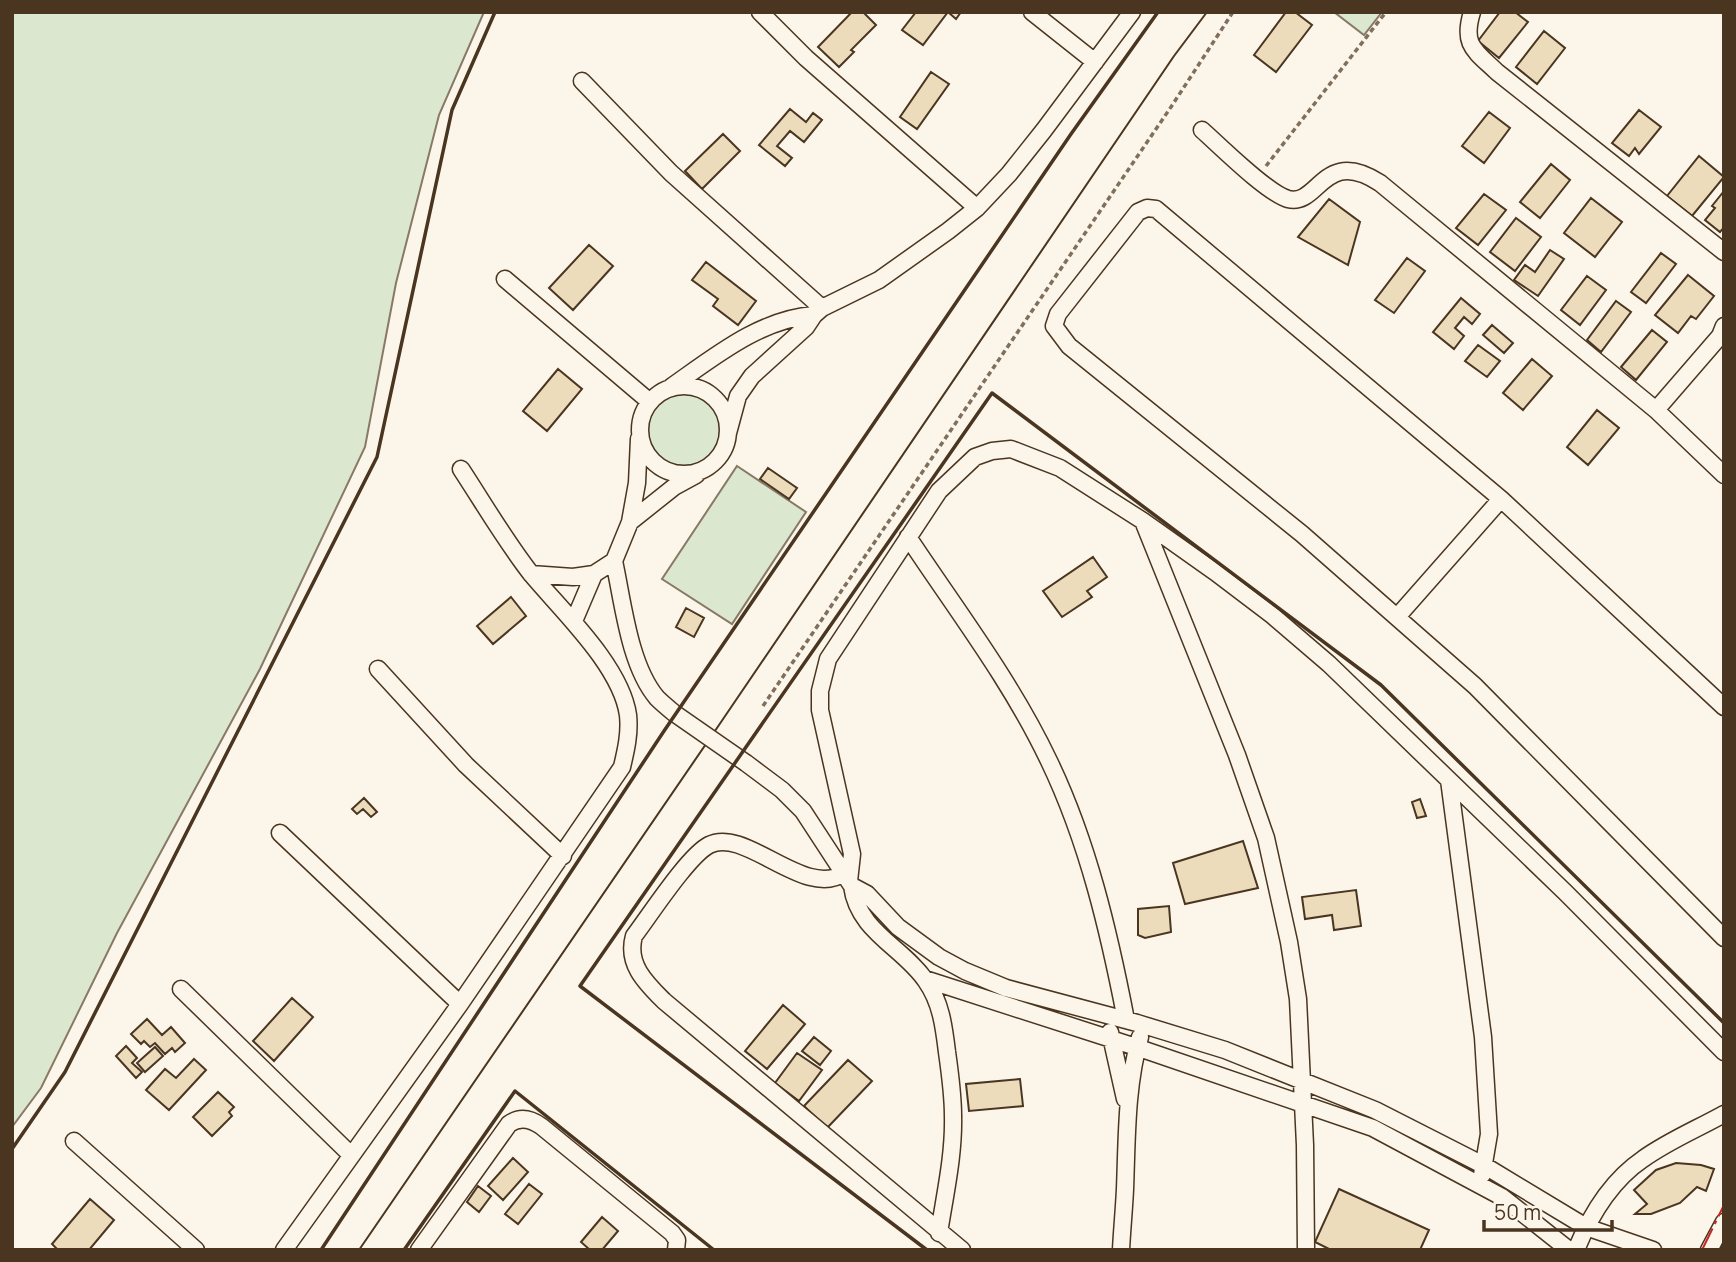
<svg xmlns="http://www.w3.org/2000/svg" width="1736" height="1262" font-family="Manrope,sans-serif">
<rect width="100%" height="100%" fill="#fbf6e9"/>
<path fill="#dce7d0" stroke="#887966" stroke-width="2" d="M12 12H484L439 115 396 283 365 447 260 669 117 933 41 1088 12 1127Z
M1334 12H1382L1364 35Z
M648 430a36 36 0 1 1 72 0a36 36 0 1 1-72 0Z
M737 466 806 512 732 624 662 579Z"/>
<path fill="#ecdcbc" stroke="#4a3520" stroke-width="2" d="M852 12H863L876 25 851 50 854 52 839 67 818 47Z
M916 12H961L956 19 948 12 923 45 902 30Z
M1286 12H1295L1312 25 1276 72 1254 55Z
M1500 12H1515L1528 22 1499 58 1478 41Z
M1544 31 1565 48 1537 84 1516 67Z
M931 72 949 84 917 129 900 117Z
M790 109 806 122 813 113 822 120 804 142 790 131 777 146 792 158 785 166 759 145Z
M1639 110 1661 127 1639 154 1635 148 1629 156 1612 143Z
M1489 112 1510 128 1484 163 1462 146Z
M723 134 740 151 702 189 685 171Z
M1699 156 1724 177 1692 216 1667 196Z
M1551 164 1570 180 1540 218 1520 202Z
M1724 191V227L1720 232 1705 220 1715 208 1712 206Z
M1484 194 1506 210 1478 245 1456 228Z
M1591 198 1622 222 1595 257 1564 233Z
M1329 199 1360 222 1348 265 1298 237Z
M1516 218 1541 237 1515 271 1490 252Z
M589 245 613 266 573 310 549 288Z
M1550 250 1564 259 1538 296 1514 280 1525 265 1535 272Z
M1661 253 1676 264 1646 303 1631 292Z
M1407 258 1425 271 1394 313 1375 300Z
M706 262 756 301 738 325 713 306 718 299 692 280Z
M1688 275 1714 296 1696 319 1691 316 1678 333 1655 315Z
M1587 276 1606 290 1580 325 1561 310Z
M1461 298 1480 314 1472 324 1464 317 1455 328 1464 336 1454 349 1433 332Z
M1616 301 1631 312 1601 352 1587 340Z
M1492 325 1513 343 1504 353 1483 335Z
M1652 330 1667 342 1636 380 1621 367Z
M1478 345 1500 361 1487 377 1465 361Z
M1532 359 1552 376 1523 410 1503 393Z
M558 369 582 389 547 431 523 411Z
M1597 410 1619 428 1588 465 1567 447Z
M768 468 797 488 789 499 760 479Z
M1093 557 1107 577 1087 591 1092 597 1062 617 1043 591Z
M511 597 526 616 493 644 477 626Z
M686 608 704 618 694 637 676 627Z
M364 798 377 812 371 817 363 809 357 814 352 809Z
M1420 799 1426 816 1417 818 1412 802Z
M1243 841 1258 888 1185 904 1173 863Z
M1356 890 1361 926 1334 930 1332 915 1305 919 1302 897Z
M1169 906 1171 932 1145 938 1138 935V909Z
M292 998 313 1017 274 1061 253 1041Z
M783 1005 805 1024 767 1069 745 1051Z
M147 1019 162 1035 171 1027 185 1043 175 1052 172 1048 165 1054 155 1043 150 1047 144 1041 141 1044 131 1034Z
M814 1037 831 1051 820 1065 802 1051Z
M126 1046 137 1058 132 1063 142 1072 136 1078 116 1056Z
M155 1047 163 1056 145 1072 137 1063Z
M797 1053 822 1070 799 1101 775 1083Z
M194 1059 206 1070 169 1110 146 1090 165 1069 176 1078Z
M848 1060 872 1081 827 1128 804 1106Z
M1020 1079 1023 1106 969 1111 966 1084Z
M218 1092 234 1107 229 1112 232 1116 212 1136 193 1117Z
M513 1158 528 1172 503 1200 488 1186Z
M1676 1163 1701 1165 1714 1169 1706 1191 1697 1187 1680 1203 1651 1214H1635L1647 1204 1634 1190 1656 1170Z
M529 1184 542 1194 518 1224 505 1214Z
M478 1186 491 1196 479 1212 467 1202Z
M1339 1189 1429 1230 1420 1250H1331L1315 1242Z
M90 1199 114 1220 89 1250H58L52 1244Z
M602 1217 618 1231 602 1250H590L581 1242Z"/>
<g fill="none" stroke-linecap="round" stroke-linejoin="round">
<defs>
<path id="minor" d="M760 12 806 58 977 208
M1032 12 1095 62
M1472 12C1462 45 1474 50 1497 72L1724 252
M582 81 671 173 822 308
M1202 130C1220 146 1267 193 1288 199 1319 207 1323 146 1380 183L1656 410 1724 475
M505 279 650 402
M640 430a44 44 0 1 1 88 0a44 44 0 1 1-88 0Z
M671 387C714 357 760 319 814 315
M1656 410 1720 336 1724 326
M728 433 738 396 752 376 806 327 814 315 822 308 879 280 948 231 977 208 1009 174 1044 130 1132 12
M1143 521 1237 755 1266 838 1289 942 1298 999 1305 1145 1306 1250
M630 522 674 487 696 475
M908 537C957 611 1011 681 1049 761 1088 842 1109 932 1126 1020
M614 561C623 602 629 665 657 698 662 703 668 708 674 713
M531 574 573 577 594 574 614 561 630 522 637 483 639 439
M1397 617 1501 499
M574 621 594 574
M378 669 466 765 563 856
M1724 707 1501 499 1156 209 1147 208 1138 212 1058 314 1054 326 1069 346 1302 534 1475 686 1724 938
M746 763 782 790 803 811 852 886C858 932 903 947 926 981 941 1002 944 1027 947 1052 950 1073 953 1095 953 1116 954 1155 945 1194 939 1233
M1449 780 1483 1037 1489 1134 1482 1175
M280 833 460 1004
M844 873C805 900 745 826 709 845 688 856 650 915 634 936 626 964 646 983 664 1001L962 1250
M849 881 852 854 820 710V691L828 659 939 491 975 457 992 451 1011 449 1060 468 1143 521 1215 572 1273 616 1329 664 1566 893 1724 1052
M852 886 867 894 898 927 939 957 965 971 1006 988 1137 1023 1225 1050 1375 1110 1485 1166 1586 1227 1653 1250
M925 979 1136 1047 1373 1128 1502 1197 1569 1250
M181 989 351 1155
M1110 1032 1125 1099
M74 1141 196 1250
M284 1250 460 1004 622 767C626 750 630 733 628 715 621 666 562 611 532 575 506 542 484 504 461 469
M419 1250 509 1124C520 1116 531 1119 541 1126L672 1233 677 1240 676 1250
M1121 1250C1122 1230 1124 1210 1125 1189 1127 1138 1126 1087 1140 1037
M1576 1250C1590 1216 1612 1180 1643 1159 1668 1141 1697 1129 1724 1114
M1709 1250 1724 1222"/>
</defs>
<use href="#minor" stroke="#4a3520" stroke-width="19"/>
<path stroke="#7f6f5c" stroke-width="3.5" stroke-dasharray="5 3.5" stroke-linecap="butt" d="M1266 166 1386 12
M763 706 1171 107 1233 12"/>
<use href="#minor" stroke="#fbf6e9" stroke-width="16"/>
<path stroke="#4a3520" stroke-width="2" d="M359 1250 719 725 1174 56 1207 12"/>
<defs>
<path id="minor-bridge" d="M674 713 746 763"/>
</defs>
<use href="#minor-bridge" stroke="#4a3520" stroke-width="19" stroke-linecap="butt"/>
<use href="#minor-bridge" stroke="#fbf6e9" stroke-width="16"/>
<path stroke="#4a3520" stroke-width="3.5" d="M12 1149 65 1072 377 457 452 110 495 12
M321 1250 664 731 1071 134 1158 12
M404 1250 515 1091 714 1250
M927 1250 580 986 992 393 1381 685 1724 1023
M1721 1250 1724 1244"/>
<path stroke="#c62828" stroke-width="2" stroke-dasharray="24 5 3.5 5" stroke-linecap="butt" d="M1702 1250 1724 1205"/>
</g>
<rect width="1736" height="1262" fill="none" stroke="#4a3520" stroke-width="28"/>
<path d="M1484 1220v10h128v-10" fill="none" stroke="#4a3520" stroke-width="3.5"/>
<text x="1494" y="1220" font-size="21" fill="#4a3520" stroke="#fbf6e9" stroke-width="5" paint-order="stroke">50 m</text>
</svg>
